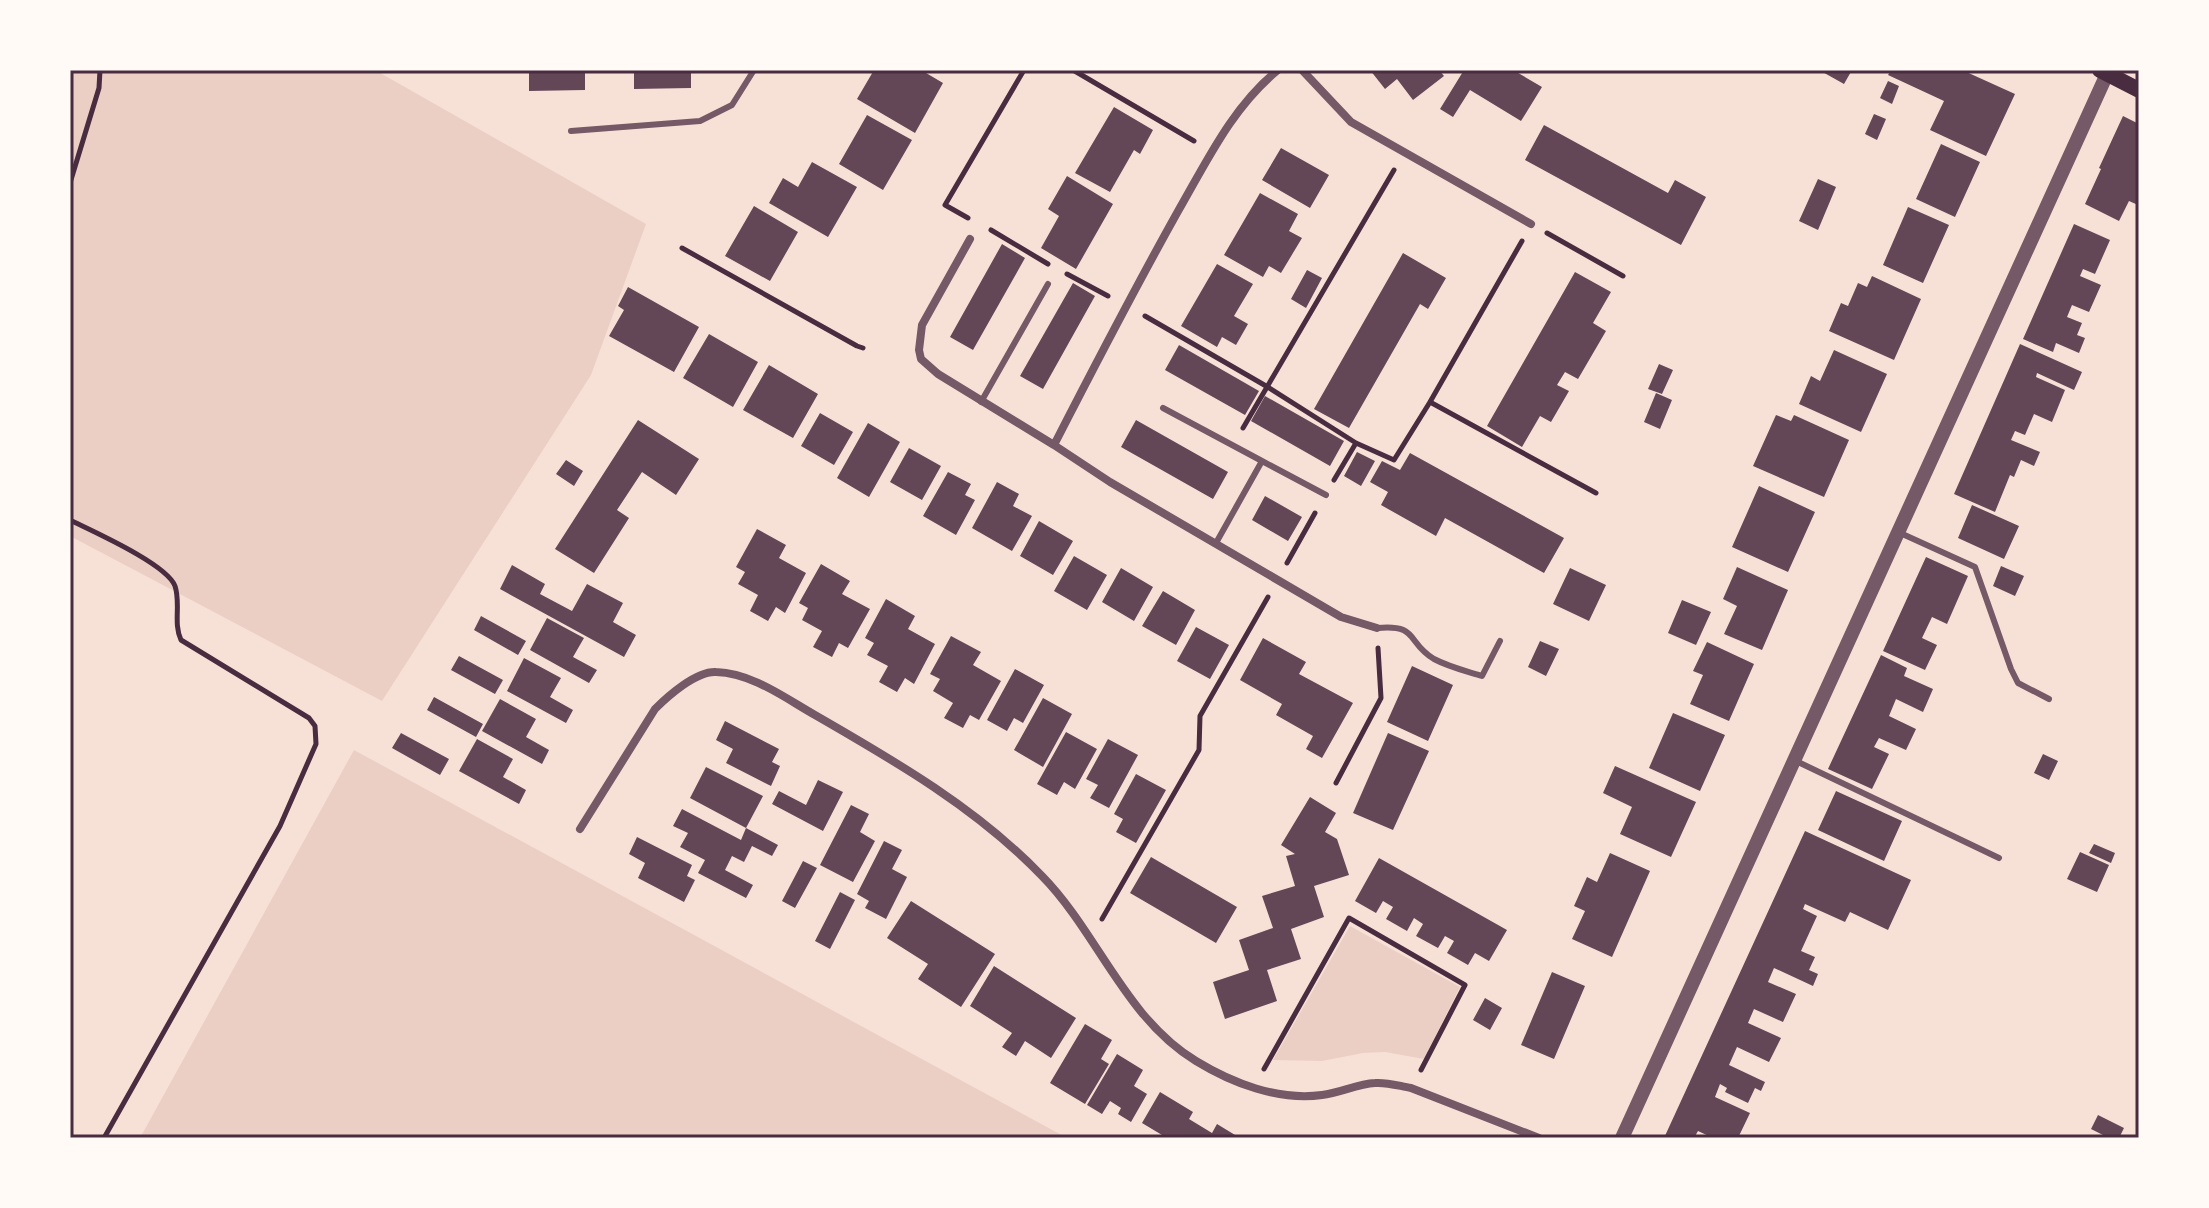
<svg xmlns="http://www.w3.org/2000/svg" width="2209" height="1208" font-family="'PT Sans',sans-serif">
<rect width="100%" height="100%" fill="#f7e1d7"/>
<path fill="#ebcfc5" d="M70 70H375L646 224 591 375 382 701 70 536Z
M354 750 1067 1138H140Z
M1350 926 1460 987 1424 1059 1385 1052 1363 1053 1322 1061 1273 1060Z"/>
<path fill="#644757" d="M529 70H585V90L529 91Z
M634 70H691V88L634 89Z
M874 70H921L943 83 915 133 857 99Z
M1370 70H1439L1444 76 1413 100 1397 79 1385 89Z
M1464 70H1513L1542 87 1521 121 1470 90 1453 117 1440 109Z
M1819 70H1852L1844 84Z
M1891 70H1962L2015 94 1986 156 1930 130 1944 101 1888 75Z
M1888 81 1899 86 1892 104 1880 98Z
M1114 107 1153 130 1140 154 1134 150 1110 192 1075 173Z
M1874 114 1886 119 1877 140 1865 134Z
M867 115 912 140 883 190 839 164Z
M2123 116 2139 124V203L2138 205 2129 201 2119 221 2085 204 2101 169 2099 168Z
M1544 125 1668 193 1675 180 1706 197 1681 245 1525 160Z
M1941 144 1980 162 1955 217 1916 199Z
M1281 148 1329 175 1310 208 1262 180Z
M812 162 857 187 828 237 769 203 783 178 798 187Z
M1067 176 1113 204 1076 269 1041 248 1059 216 1048 209Z
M1818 179 1836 187 1818 230 1799 221Z
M1260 193 1298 214 1289 231 1302 238 1281 273 1269 266 1263 277 1224 255Z
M754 206 798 232 770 281 725 256Z
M1908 207 1949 225 1923 283 1883 265Z
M2074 224 2110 240 2095 274 2083 269 2080 276 2101 285 2089 312 2072 305 2067 317 2082 323 2077 335 2085 338 2079 353 2056 343 2053 352 2023 339Z
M1002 244 1025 258 973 350 950 337Z
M1403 253 1446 278 1428 309 1420 304 1349 428 1314 409Z
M1217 264 1253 284 1234 316 1248 324 1236 345 1222 337 1217 347 1181 326Z
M1307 270 1322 278 1306 308 1291 299Z
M1575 272 1611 292 1593 323 1606 331 1578 379 1565 372 1557 385 1569 391 1551 422 1540 416 1522 447 1487 426Z
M1872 276 1921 299 1894 360 1829 331 1841 303 1848 306 1858 283 1867 287Z
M1073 283 1095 296 1043 389 1020 376Z
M628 287 699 327 674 372 609 336 624 310 618 306Z
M709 334 758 362 733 407 683 378Z
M2020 344 2082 372 2074 390 2037 373 2036 377 2065 390 2052 422 2034 414 2025 435 2015 431 2011 440 2040 452 2034 466 2021 460 2014 477 2010 475 1995 512 1954 494Z
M1179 345 1259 391 1245 415 1165 370Z
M1834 350 1887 374 1861 432 1799 404 1811 376 1820 381Z
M1659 364 1673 370 1662 394 1648 389Z
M769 365 818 394 793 438 743 410Z
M1656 393 1672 400 1660 429 1644 422Z
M1265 396 1344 441 1330 466 1251 421Z
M820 413 853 432 834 465 801 446Z
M1776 415 1791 421 1794 415 1849 440 1824 497 1753 466Z
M638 420 699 459 676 495 642 472 617 510 629 518 594 573 555 549Z
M1136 420 1228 472 1213 499 1121 447Z
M868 423 900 442 869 497 837 478Z
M909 448 941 466 922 500 890 482Z
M1357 452 1375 461 1361 486 1344 476Z
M1410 453 1564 538 1544 573 1445 518 1436 536 1381 505 1388 492 1370 482 1382 461 1400 470Z
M566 460 583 471 574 486 556 474Z
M948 472 971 484 965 495 975 500 956 535 923 516Z
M997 482 1019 494 1013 506 1032 516 1012 551 972 528Z
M1759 486 1815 512 1788 572 1732 547Z
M1265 496 1302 517 1288 541 1252 520Z
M1972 505 2019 526 2004 559 1958 538Z
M1039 521 1073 541 1053 575 1020 556Z
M757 529 786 545 779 558 806 573 785 613 776 607 768 621 750 611 758 595 738 584 745 572 736 567Z
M1074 556 1107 575 1087 610 1054 591Z
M1926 557 1968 576 1947 624 1932 617 1922 638 1937 645 1925 670 1883 651Z
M821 564 850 581 842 594 870 609 848 648 839 643 832 657 813 647 822 631 802 620 808 608 799 603Z
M512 565 545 584 540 594 572 611 587 584 623 603 613 622 636 635 624 657 500 589Z
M2001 566 2024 576 2015 596 1993 586Z
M1737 567 1788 590 1762 650 1724 634 1737 606 1723 599Z
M1121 568 1153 587 1134 621 1102 602Z
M1570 568 1606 585 1589 621 1553 604Z
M1163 591 1195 610 1176 645 1142 626Z
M886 599 915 616 908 629 935 644 914 684 905 678 897 692 879 682 888 666 867 655 874 643 865 638Z
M1682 600 1711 612 1696 645 1668 633Z
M481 616 526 641 518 655 474 630Z
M547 618 584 638 573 657 597 670 589 683 530 650Z
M1196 627 1229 645 1210 679 1177 661Z
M951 636 981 652 973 665 1001 681 979 720 970 715 963 728 944 718 953 703 933 691 940 679 930 674Z
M1263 638 1306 662 1299 674 1353 703 1322 758 1306 749 1313 736 1276 715 1282 704 1240 680Z
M1540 641 1559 649 1546 676 1528 667Z
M1707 642 1754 664 1729 721 1690 704 1703 675 1693 671Z
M1881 655 1907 668 1904 676 1933 689 1923 712 1896 699 1889 716 1916 729 1906 750 1879 738 1874 747 1889 754 1872 789 1828 769Z
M459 656 503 680 495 694 451 670Z
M524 658 561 678 550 697 573 710 566 723 507 691Z
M1412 666 1453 685 1428 741 1387 722Z
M1015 669 1044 685 1023 723 1014 718 1007 731 987 720Z
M434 697 483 724 476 737 427 710Z
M1043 698 1072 714 1043 767 1014 750Z
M500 699 536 719 526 737 549 750 542 764 482 731Z
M1673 713 1725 735 1700 791 1649 768Z
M725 721 779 749 772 762 780 766 771 786 726 763 733 749 716 740Z
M1066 732 1097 749 1075 789 1064 782 1057 795 1037 784Z
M401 733 449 759 440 775 392 748Z
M1388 733 1429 751 1393 830 1353 813Z
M477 739 513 759 503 777 526 790 519 804 459 771Z
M1108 739 1138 755 1109 808 1090 798 1098 785 1086 779Z
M2043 754 2058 761 2049 780 2034 773Z
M1615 766 1696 802 1671 857 1620 834 1632 807 1603 793Z
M706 767 763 796 746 828 690 798Z
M1136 774 1166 790 1136 843 1116 832 1123 819 1114 814Z
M818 780 843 792 823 831 772 804 779 791 806 805Z
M1836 791 1902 821 1884 861 1818 830Z
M1310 797 1336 813 1325 832 1337 839 1349 875 1314 886 1324 917 1291 929 1301 959 1267 970 1277 1001 1225 1019 1213 982 1249 970 1239 940 1273 928 1262 896 1295 886 1286 856 1295 854 1281 845Z
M851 805 869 814 860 832 875 841 853 882 820 865Z
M682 809 741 840 746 828 778 845 772 856 752 846 744 862 732 856 725 870 753 885 746 898 698 873 705 860 680 847 688 833 673 826Z
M1805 831 1911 880 1888 930 1850 912 1845 922 1805 904 1803 909 1817 916 1801 951 1815 957 1809 970 1818 974 1813 986 1774 968 1768 982 1796 994 1783 1022 1754 1009 1748 1023 1781 1038 1769 1062 1737 1047 1729 1065 1765 1082 1761 1091 1755 1088 1748 1103 1725 1092 1727 1088 1720 1084 1715 1097 1750 1113 1738 1138H1713L1698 1131 1694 1138H1664Z
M637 837 692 865 687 876 695 880 684 902 638 878 645 863 629 854Z
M884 841 902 850 892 869 907 877 886 919 865 908 869 901 857 894Z
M2094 844 2115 853 2111 863 2089 853Z
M2080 852 2109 865 2097 892 2067 879Z
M1610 853 1650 871 1612 957 1572 939 1585 911 1574 906 1587 877 1597 882Z
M1151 857 1237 907 1216 943 1130 893Z
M1379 858 1507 930 1489 961 1475 953 1468 965 1447 953 1454 941 1445 936 1438 948 1416 936 1423 924 1414 918 1407 931 1386 919 1393 907 1383 901 1376 913 1355 901Z
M803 861 817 868 795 908 782 901Z
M840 892 855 900 830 949 815 941Z
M911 901 995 954 961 1007 918 979 928 964 887 938Z
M994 966 1076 1018 1051 1058 1025 1041 1016 1056 1002 1047 1012 1033 970 1006Z
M1552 972 1585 986 1554 1059 1521 1045Z
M1485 998 1502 1008 1490 1030 1473 1020Z
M1085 1024 1112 1040 1101 1059 1109 1064 1085 1104 1050 1083Z
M1117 1054 1143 1070 1134 1086 1147 1094 1131 1122 1118 1114 1121 1108 1110 1101 1102 1114 1087 1105Z
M1160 1092 1193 1112 1189 1119 1212 1133 1217 1124 1240 1138H1167L1142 1123Z
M2098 1115 2124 1128 2119 1138H2109L2091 1129Z"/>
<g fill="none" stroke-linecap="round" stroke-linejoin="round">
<path stroke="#4a2c40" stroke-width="5" d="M1073 70 1194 141
M70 183 99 88 100 70
M968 218 945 205 1024 70
M991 230 1048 264
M1547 233 1623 276
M1522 241 1430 402 1596 493
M682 248 857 346 863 348
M1067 274 1108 296
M1145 316 1266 386 1356 443 1394 460 1430 402
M1243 428 1394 170
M1334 480 1356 443
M70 520C92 531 167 564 175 586 181 604 173 623 181 640L309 718 315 726 316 744 280 826 104 1138
M1287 563 1315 513
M1336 783 1381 698 1378 648
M1102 919 1199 750 1200 716 1268 597
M1264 1069 1349 918 1465 985 1421 1070"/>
<path stroke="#755966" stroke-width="6" d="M571 131 700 121 732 105 754 70
M981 402 1048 284
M1163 408 1262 461 1216 543
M1262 461 1326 495
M1898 532 1975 567 2011 669 2018 683 2049 699
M1377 628C1419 624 1406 642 1434 659 1449 667 1466 671 1482 676L1500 641
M1796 761 1999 858"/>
<path stroke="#755966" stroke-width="8" d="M1278 70C1232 107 1206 163 1177 213 1134 290 1094 367 1054 445L1110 482 1341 617 1377 628
M1302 70 1351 122 1531 224
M970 239 922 325 919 350 921 359 938 374 1054 445
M580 829 655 709C668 696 696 671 716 672 752 673 785 698 815 715 895 761 978 809 1042 876 1098 933 1125 1018 1196 1061 1232 1083 1278 1101 1322 1095 1340 1093 1357 1084 1375 1083 1387 1082 1399 1086 1411 1088L1539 1138"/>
<path stroke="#755966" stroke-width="14" d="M1622 1138 2107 74"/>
<path stroke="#4a2c40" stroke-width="16" d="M2100 70 2139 90"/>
</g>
<rect width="2209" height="1208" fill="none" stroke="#fffaf5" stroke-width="144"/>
<rect x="72" y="72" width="2065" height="1064" fill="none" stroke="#4a2c40" stroke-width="3"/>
</svg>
